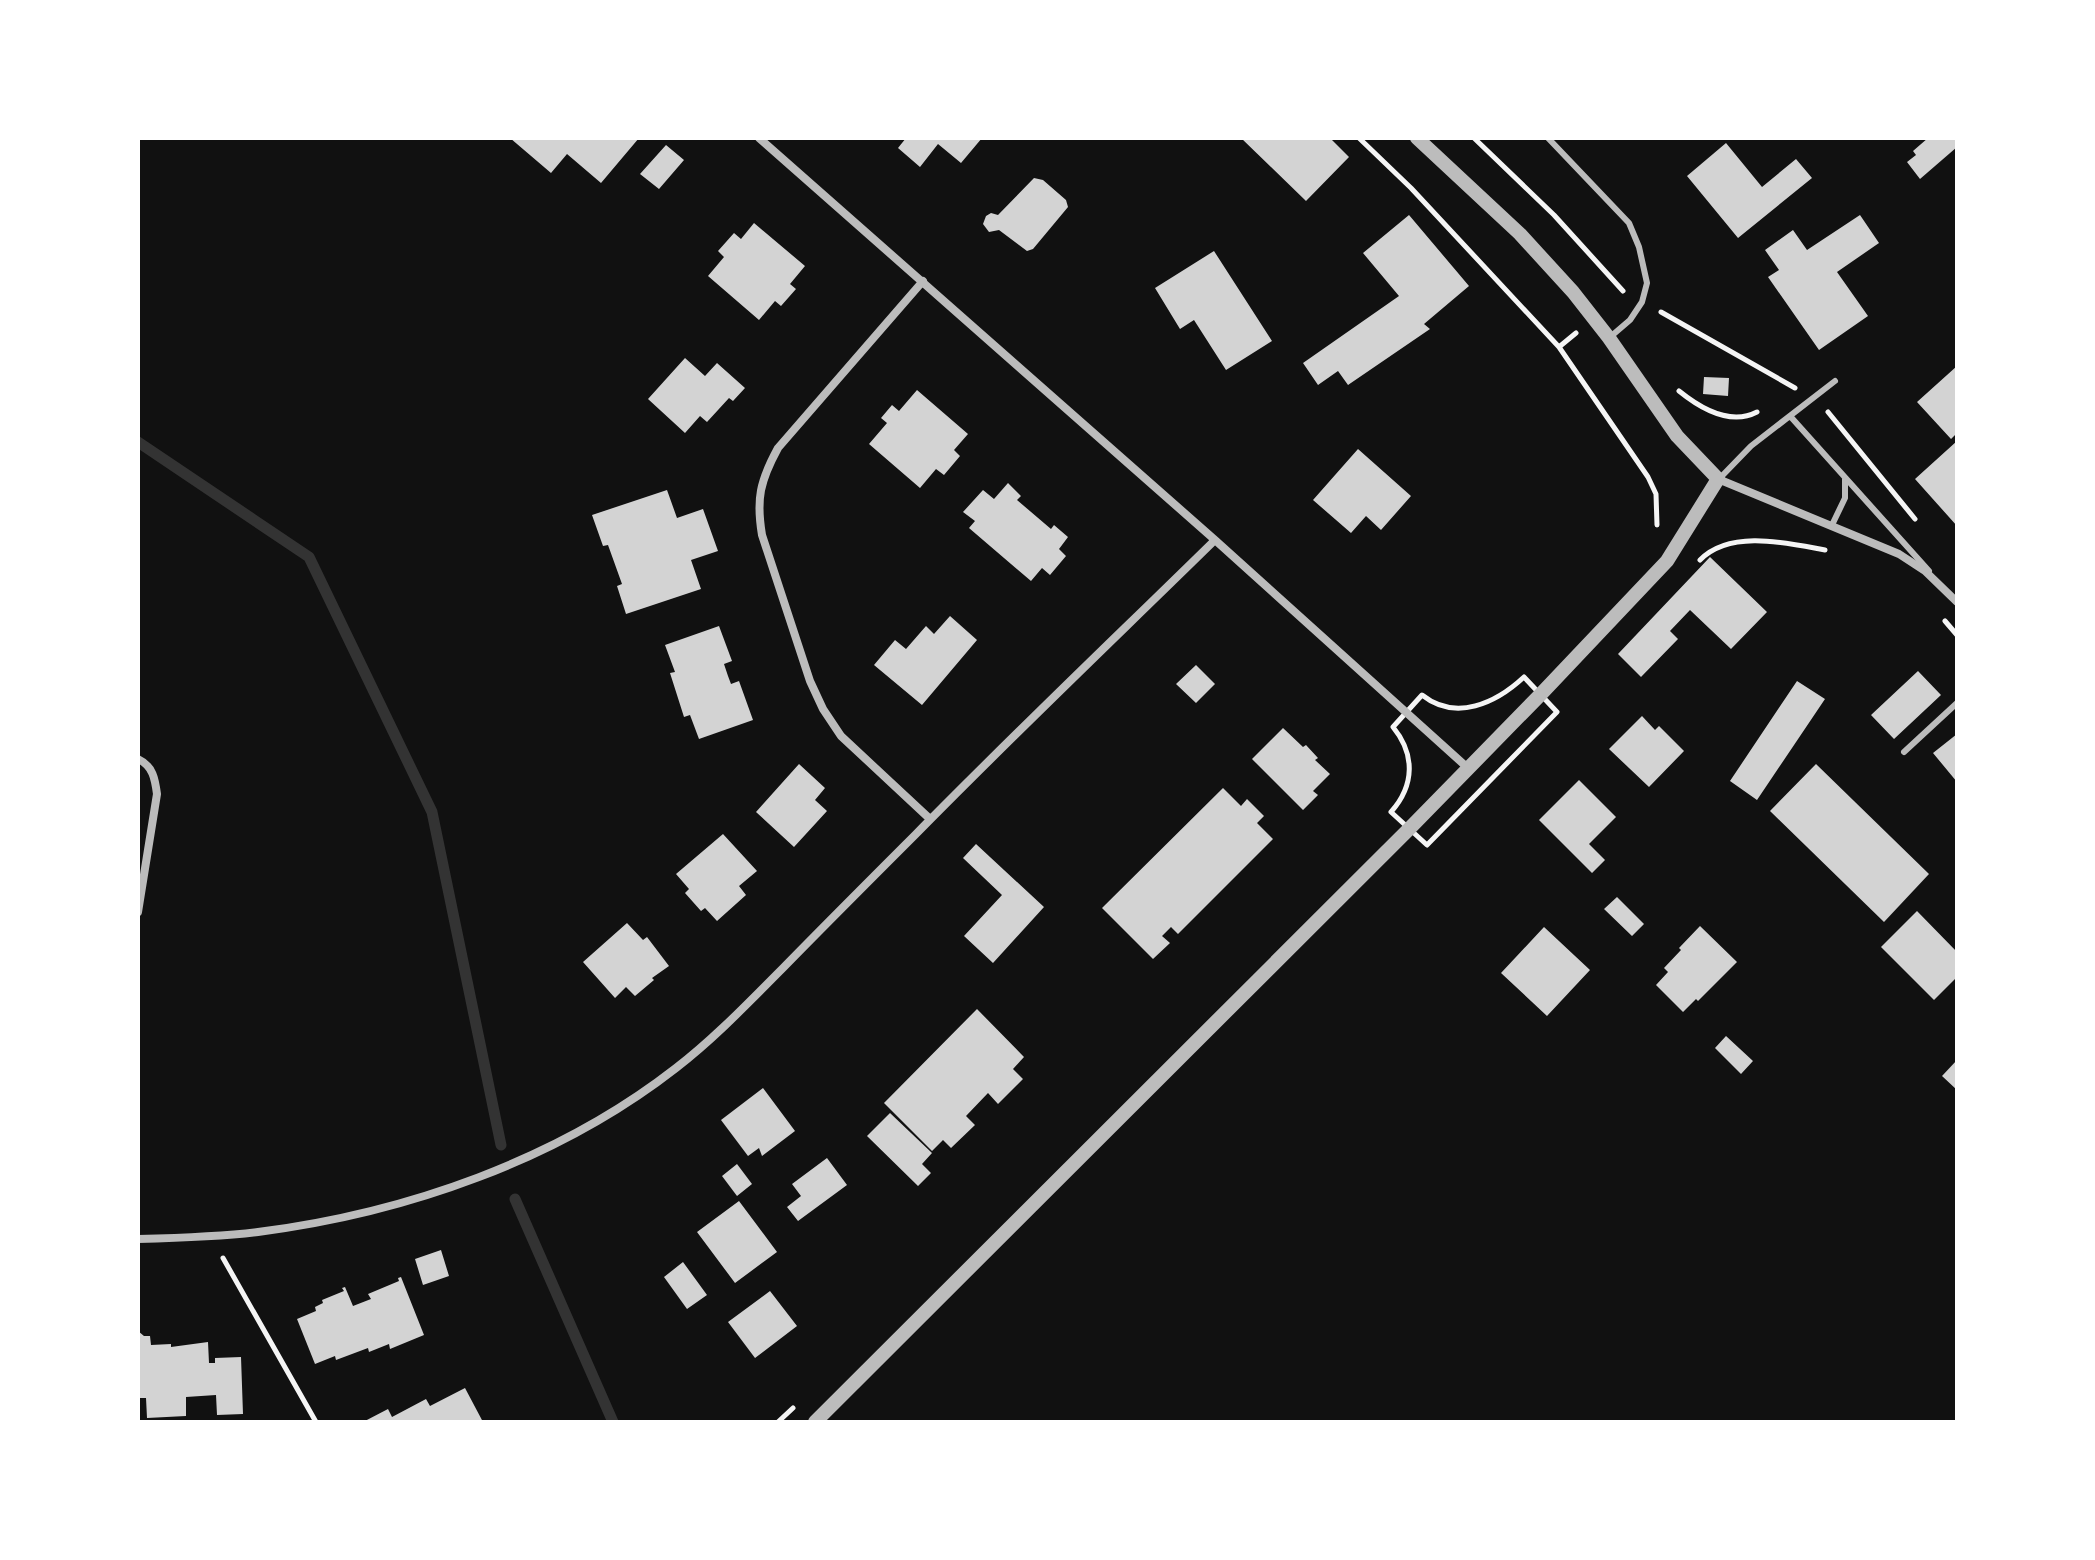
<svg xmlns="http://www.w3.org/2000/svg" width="2095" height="1560" font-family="Raleway,sans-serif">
<rect width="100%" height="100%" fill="#111"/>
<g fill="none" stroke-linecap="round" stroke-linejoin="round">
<path stroke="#333" stroke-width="11" d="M138 442 309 557 432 812 501 1145
M515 1199 613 1422"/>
</g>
<path fill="#d3d3d3" d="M510 138H639L601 183 567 154 551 173Z
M906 138H982L961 163 938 144 920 167 898 148Z
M1241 138H1330L1349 157 1306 201Z
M1928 138H1957V147L1920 179 1907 162 1916 155 1913 151Z
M1726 143 1762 187 1796 159 1812 178 1738 238 1687 176Z
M666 145 684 160 659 189 640 174Z
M1034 178 1043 180 1066 200 1068 207 1033 249 1027 251 999 230 989 232 983 224 986 216 991 213 998 215Z
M1409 215 1469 286 1424 324 1430 329 1348 385 1338 371 1318 385 1303 363 1399 296 1363 253Z
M1860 215 1879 243 1837 272 1868 316 1819 350 1768 277 1779 270 1765 250 1793 230 1807 250Z
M754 223 805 266 790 284 796 289 781 306 775 301 759 320 708 276 724 257 718 251 734 233 741 239Z
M1214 251 1272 341 1226 370 1194 320 1180 329 1155 288Z
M685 358 705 376 717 363 745 388 733 401 729 398 707 422 700 416 685 433 648 399Z
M1957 366V433L1951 439 1917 402Z
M1704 377 1729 378 1728 396 1703 394Z
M917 390 968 434 954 450 960 456 944 475 936 469 920 488 869 444 887 423 881 418 892 405 899 411Z
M1957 441V526L1915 479Z
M1358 449 1411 496 1381 530 1366 516 1351 533 1313 500Z
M1008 483 1021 496 1017 500 1051 529 1054 525 1068 537 1059 549 1066 556 1050 575 1042 568 1031 581 969 528 975 521 963 512 983 490 994 499Z
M667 490 677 518 703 509 718 551 691 560 701 589 626 614 617 586 622 584 608 545 603 546 592 515Z
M1710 557 1767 612 1731 649 1690 610 1670 631 1678 639 1641 677 1618 654Z
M950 616 977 640 922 705 874 665 895 640 906 649 926 626 934 634Z
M719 626 732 661 724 664 728 676 731 684 739 681 753 720 699 739 690 715 684 717 670 673 675 672 665 645Z
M1196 665 1215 684 1196 703 1176 684Z
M1918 671 1941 695 1894 739 1871 715Z
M1797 681 1825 699 1757 800 1730 781Z
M1642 716 1655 730 1659 726 1684 751 1649 787 1609 749Z
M1283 728 1303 747 1306 745 1318 758 1315 760 1330 774 1313 791 1318 795 1303 810 1252 759Z
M1957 734V782L1933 753Z
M799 764 825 788 815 800 827 811 794 847 756 812Z
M1816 764 1929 874 1884 922 1770 811Z
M1579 780 1616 817 1589 844 1605 860 1592 873 1539 820Z
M1223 788 1241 806 1247 799 1264 816 1257 823 1273 839 1178 934 1171 927 1162 936 1170 943 1153 959 1102 908Z
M723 834 757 871 739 886 746 895 717 921 705 908 701 911 685 893 689 889 676 874Z
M976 844 1044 907 993 963 964 936 1002 895 963 858Z
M1617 897 1644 924 1632 936 1604 909Z
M1917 911 1957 952V977L1934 1000 1881 947Z
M627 923 643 940 647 937 669 966 652 978 654 980 635 996 626 987 615 998 583 962Z
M1700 926 1737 962 1698 1001 1696 999 1683 1012 1656 985 1668 972 1664 968 1681 950 1679 948Z
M1544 927 1590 970 1547 1016 1501 973Z
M977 1009 1024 1057 1013 1069 1023 1079 998 1104 988 1093 966 1116 975 1125 951 1148 943 1140 932 1151 884 1103Z
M1726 1036 1753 1061 1741 1074 1715 1048Z
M1957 1060V1090L1942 1076Z
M763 1088 795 1131 762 1156 759 1148 748 1156 721 1120Z
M890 1113 932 1153 922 1164 931 1173 918 1186 867 1136Z
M827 1158 847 1185 798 1221 787 1207 801 1196 792 1184Z
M737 1164 752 1184 737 1196 722 1176Z
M739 1201 777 1252 735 1283 697 1232Z
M441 1250 449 1276 423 1285 415 1259Z
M683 1262 707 1295 687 1309 664 1277Z
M401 1277 424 1335 390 1349 389 1344 369 1352 368 1348 336 1360 335 1356 315 1364 297 1319 316 1311 315 1307 323 1303 322 1300 344 1291 342 1288 345 1287 353 1306 371 1299 368 1294 399 1281 398 1278Z
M770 1291 797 1326 755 1358 728 1322Z
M138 1331 144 1336H150L151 1345 171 1344V1347L208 1342 209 1363H215V1358L241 1357 243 1414 217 1415 216 1395 186 1397V1416L147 1418 146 1398H138Z
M465 1388 483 1422H363L388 1409 392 1417 426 1399 430 1406Z"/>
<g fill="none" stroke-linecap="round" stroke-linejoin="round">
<path stroke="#f5f5f5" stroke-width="5" d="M1359 138 1411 188 1559 347
M1474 138 1554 215 1623 291
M1661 312 1795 388
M1576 333 1559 347 1648 477 1656 494 1657 525
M1679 391C1700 408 1730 426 1757 412
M1828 412 1915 519
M1700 560C1730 529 1787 543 1825 550
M1945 621 1957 635
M1524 677 1557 712 1427 845 1391 812C1415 785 1415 754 1393 727L1422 695C1456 722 1496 703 1524 677Z
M223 1258 316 1422
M778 1422 793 1408"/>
<path stroke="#bcbcbc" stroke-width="6" d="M1548 138 1629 223 1639 247 1647 283 1642 302 1630 320 1609 338
M1790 416 1929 571
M1719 479 1751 446 1835 381
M1832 525 1845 498V479
M1904 752 1957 703"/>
<path stroke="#bcbcbc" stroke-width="8" d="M759 138 1215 540 1469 769
M923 281 778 448C760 481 756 499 762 535L810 681 823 709 841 736 930 819
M1718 479 1899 554 1925 571 1957 602
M138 759C153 766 155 779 157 794L138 912
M138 1239C178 1238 218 1237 258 1232 406 1213 558 1160 676 1068 715 1038 749 1002 783 968 827 923 871 879 915 835 1013 735 1115 638 1215 540"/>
<path stroke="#bcbcbc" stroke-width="14" d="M815 1422 1409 829 1541 694 1667 561 1718 479 1677 436 1609 338 1573 292 1520 234 1417 138"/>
</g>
<rect width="2095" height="1560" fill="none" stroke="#ffffff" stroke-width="280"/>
</svg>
